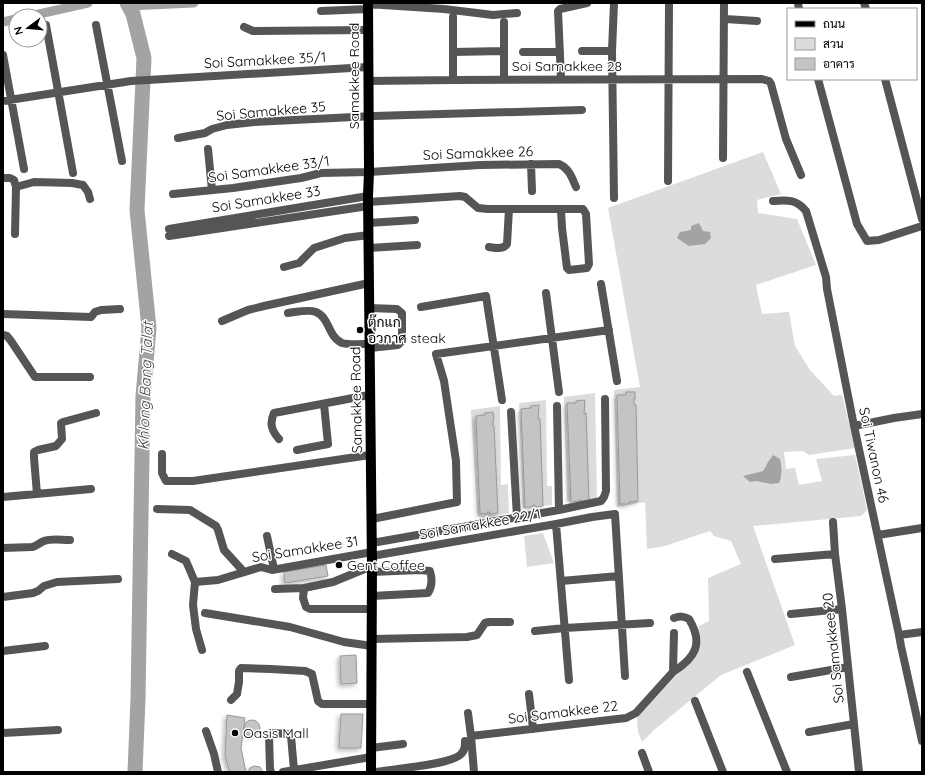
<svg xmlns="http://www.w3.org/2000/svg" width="925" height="775" font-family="Quicksand,Sarabun,sans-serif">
<defs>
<filter id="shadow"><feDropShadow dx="-2.5" dy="2.5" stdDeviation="2" flood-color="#0004"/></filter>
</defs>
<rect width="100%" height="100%" fill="#fff"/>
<path fill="#dcdcdc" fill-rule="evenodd" d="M763 152 781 194 757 200 758 213 797 219 816 265 756 285 762 314 789 312 795 346 810 370 834 396 842 395 855 448 809 455 803 451 784 452 786 469 795 468 799 485 822 481 816 459 855 455 867 510 861 516 753 526 795 645 721 675 654 730 642 742 638 732 637 718 670 682 697 653 699 626 709 621 708 578 741 564 731 541 714 536 710 531 665 546 647 549 645 502 617 507 614 390 640 387 608 208ZM780 459 782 468V476L770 484 756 481 752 474 763 471 768 462Z
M595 393 597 500 589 501H567L564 397Z
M546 400 547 486H552V505L523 508 519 403Z
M500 406 501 485 508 484 509 513 497 516 479 519 477 513 471 410Z
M543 533 554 563 527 567 524 536Z"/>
<path fill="#a3a3a3" d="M699 223 703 231 710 232 711 238 705 244 689 246 677 238 680 232 691 230V226Z
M773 455 780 459C782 468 783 474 779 483L770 484 756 481 750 482 743 476 763 471 768 462Z"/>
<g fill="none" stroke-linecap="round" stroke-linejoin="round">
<path stroke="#a3a3a3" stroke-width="9" d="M128 6 194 3
M30 16 88 3
M3 22 16 19"/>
<path stroke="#a3a3a3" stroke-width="15" d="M127 3 133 14 144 58 137 210 149 328 143 396 138 699 135 772"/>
</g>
<path fill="#c4c4c4" stroke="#999" filter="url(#shadow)" d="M626 392H635V399H634V405H636L638 501 629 502V504H620L617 395H626Z
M585 400 584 414 586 413 589 501H581V500H579V501L571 502 567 403H576V401Z
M539 405 538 419H540L543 506 535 507V505H533V507H525L521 409 531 408V406Z
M493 412 494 419 493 420V426H494L498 513 490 514V512H487L488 513 480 514 476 416 485 415V413Z
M326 565 328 576 285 583 284 572Z
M356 655 357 683 341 684 340 656Z
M341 714H363L361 748H339Z
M227 715 245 718 241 748 246 772H230L225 756Z
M244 728a8 8 0 1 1 16 0a8 8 0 1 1-16 0Z
M254 766 260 767 263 772H248L250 768Z"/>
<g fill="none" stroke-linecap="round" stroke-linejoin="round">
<path stroke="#555" stroke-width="8" d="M614 3 612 51 614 198
M798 3 799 9
M864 3 866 9
M368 4 444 9 493 15 517 13
M321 11 368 9
M725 19 757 21
M504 22V80
M46 25 73 173
M96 25 122 161
M244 27 253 31 368 30
M582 51H612
M453 52 504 51
M523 52H560
M3 55 24 169
M561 79 558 11 560 9 587 3
M818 79 857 224 867 241 879 240 922 226
M885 79 922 219
M453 80V17
M368 81 453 80 762 79 769 81 771 84 786 139 801 175
M3 101 131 81 368 67
M178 138 205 133 212 129 227 125 254 122 374 116 582 110
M208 149 212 190
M723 158 724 3
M531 164 532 191
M3 178H10L14 180 16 187 15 234
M668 181 669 3
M16 187 34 182 72 183 83 185 88 192 90 199
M173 194 233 188 301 178 321 173 369 172 480 165 559 164C569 168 572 178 576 187
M773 201C787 200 796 199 806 211L826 277 827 289 854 426 899 635 901 646 922 741
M368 202 460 196 465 197 478 208 488 209H583L586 214 589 264 587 268 569 270 567 268 562 228 561 210
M368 223 415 220
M169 229 368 196
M169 236 368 206
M489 247C495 248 503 250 507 244L509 209
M369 248 417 245
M284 267 299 263 314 248 345 238 369 235
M601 284 617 381
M546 293 559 392
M421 307 486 296 502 400
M369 308 397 309 402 313V341L398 345 370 348
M288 313C297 312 308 309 316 312 330 318 328 337 342 343 348 345 362 344 370 344
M3 314 91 317 95 312 101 310 120 309
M222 321 248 310 264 306 369 283
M3 335 7 336 11 341 35 377H90
M557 406 559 510
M511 412 517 517
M854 426 894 418 922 414
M279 439C272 431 269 424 274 413L369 395
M297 450 328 444 324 404
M162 454V473L166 481H193L370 455
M37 494 34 458V452L38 450 56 446 62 439 61 423 63 422 96 413
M3 497 91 489
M157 509 190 510 216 526 218 530 224 550 244 572
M372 519 457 502 456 461 444 381 436 354 609 330
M833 522 835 554 842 609 859 772
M556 524 569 680
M878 535 922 528
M267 536 274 569
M372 543 559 510 601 501 604 497 606 491 605 399
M3 548 32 547C37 546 39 543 44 541 52 538 61 540 70 540
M172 554 186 561 195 582 193 605 196 629 202 650
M372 556 556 524 592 517 615 514 625 676
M775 559 835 554
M561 581 619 576
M195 582 218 580 261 567 272 570 372 552
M275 589 304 588
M372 596 428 593C432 587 432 578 430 571L420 570 372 572
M3 597 33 593 38 591 44 586 57 582 118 579
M372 609H310L306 607 303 598 304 588 333 582 372 566
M205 613 290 627 344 642 372 646
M791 614 842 609
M535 631 565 628 650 623
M899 635 922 632
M372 639 467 637 477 635 485 623 489 622H510
M3 651 45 646
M673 672C695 658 704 644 689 619 683 616 680 616 674 618
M747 672 787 772
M791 677 848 667
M529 694 533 729
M231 700 237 694 239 682V671L241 668 271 669 305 671 312 674 318 701 322 704H372
M695 701 723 772
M468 713 471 736 474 772
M206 731 214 754 218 772
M809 732 854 724
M3 733 58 730
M471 736 626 718 636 713 673 672 674 633
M371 748 403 744
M642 753 649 772
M271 772 270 769 269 736 270 733H272L289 734 291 736 294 770
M283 772 371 757
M375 772C393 769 448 765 460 755 465 751 465 746 465 741"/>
<path stroke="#000" stroke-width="10" d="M368 3 369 172 368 196 372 566 371 772"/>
</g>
<g fill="#000" stroke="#fff" stroke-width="1.5">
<circle cx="360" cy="330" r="4"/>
<circle cx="339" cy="565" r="4"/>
<circle cx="235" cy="733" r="4"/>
</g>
<g text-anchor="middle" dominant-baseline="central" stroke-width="3" stroke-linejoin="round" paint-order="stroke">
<g font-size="14" fill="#000" stroke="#fff">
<text transform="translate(265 60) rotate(-3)">Soi Samakkee 35/1</text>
<text x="567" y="66">Soi Samakkee 28</text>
<text transform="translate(354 76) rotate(-90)">Samakkee Road</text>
<text transform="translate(271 111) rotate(-5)">Soi Samakkee 35</text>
<text transform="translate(478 153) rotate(-2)">Soi Samakkee 26</text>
<text transform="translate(269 169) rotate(-8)">Soi Samakkee 33/1</text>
<text transform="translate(266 199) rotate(-9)">Soi Samakkee 33</text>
<text transform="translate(356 400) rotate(-91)">Samakkee Road</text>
<text transform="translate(874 455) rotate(78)">Soi Tiwanon 46</text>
<text transform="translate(480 524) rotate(-10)">Soi Samakkee 22/1</text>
<text transform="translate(305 549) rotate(-9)">Soi Samakkee 31</text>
<text transform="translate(833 648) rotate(-96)">Soi Samakkee 20</text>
<text transform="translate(563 712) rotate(-7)">Soi Samakkee 22</text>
</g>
<g font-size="14" fill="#000" stroke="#fff" text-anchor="start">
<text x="368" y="322">ตุ๊กแก<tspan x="368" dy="16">อวกาศ steak</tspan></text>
<text x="347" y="565">Gent Coffee</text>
<text x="243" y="733">Oasis Mall</text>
</g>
<g font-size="15" font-style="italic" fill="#444" stroke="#fff">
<text transform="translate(145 386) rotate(-88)">Khlong Bang Talat</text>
</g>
</g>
<rect width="925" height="775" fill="none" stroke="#000000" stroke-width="8"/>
<rect x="787" y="8" width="130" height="72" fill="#ffffff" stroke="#999999"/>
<rect x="795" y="21" width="20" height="6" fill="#000000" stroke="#999999"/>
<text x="823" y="28" font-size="12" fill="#000000">ถนน</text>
<rect x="795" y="38" width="20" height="12" fill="#dcdcdc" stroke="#999999"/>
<text x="823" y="48" font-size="12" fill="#000000">สวน</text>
<rect x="795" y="58" width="20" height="12" fill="#c4c4c4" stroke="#999999"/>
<text x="823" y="68" font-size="12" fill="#000000">อาคาร</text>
<g transform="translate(28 28) rotate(254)"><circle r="19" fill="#ffffff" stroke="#999999"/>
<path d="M0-3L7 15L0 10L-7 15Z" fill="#000000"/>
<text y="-6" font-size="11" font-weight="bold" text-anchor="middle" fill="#000000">N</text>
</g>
</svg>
